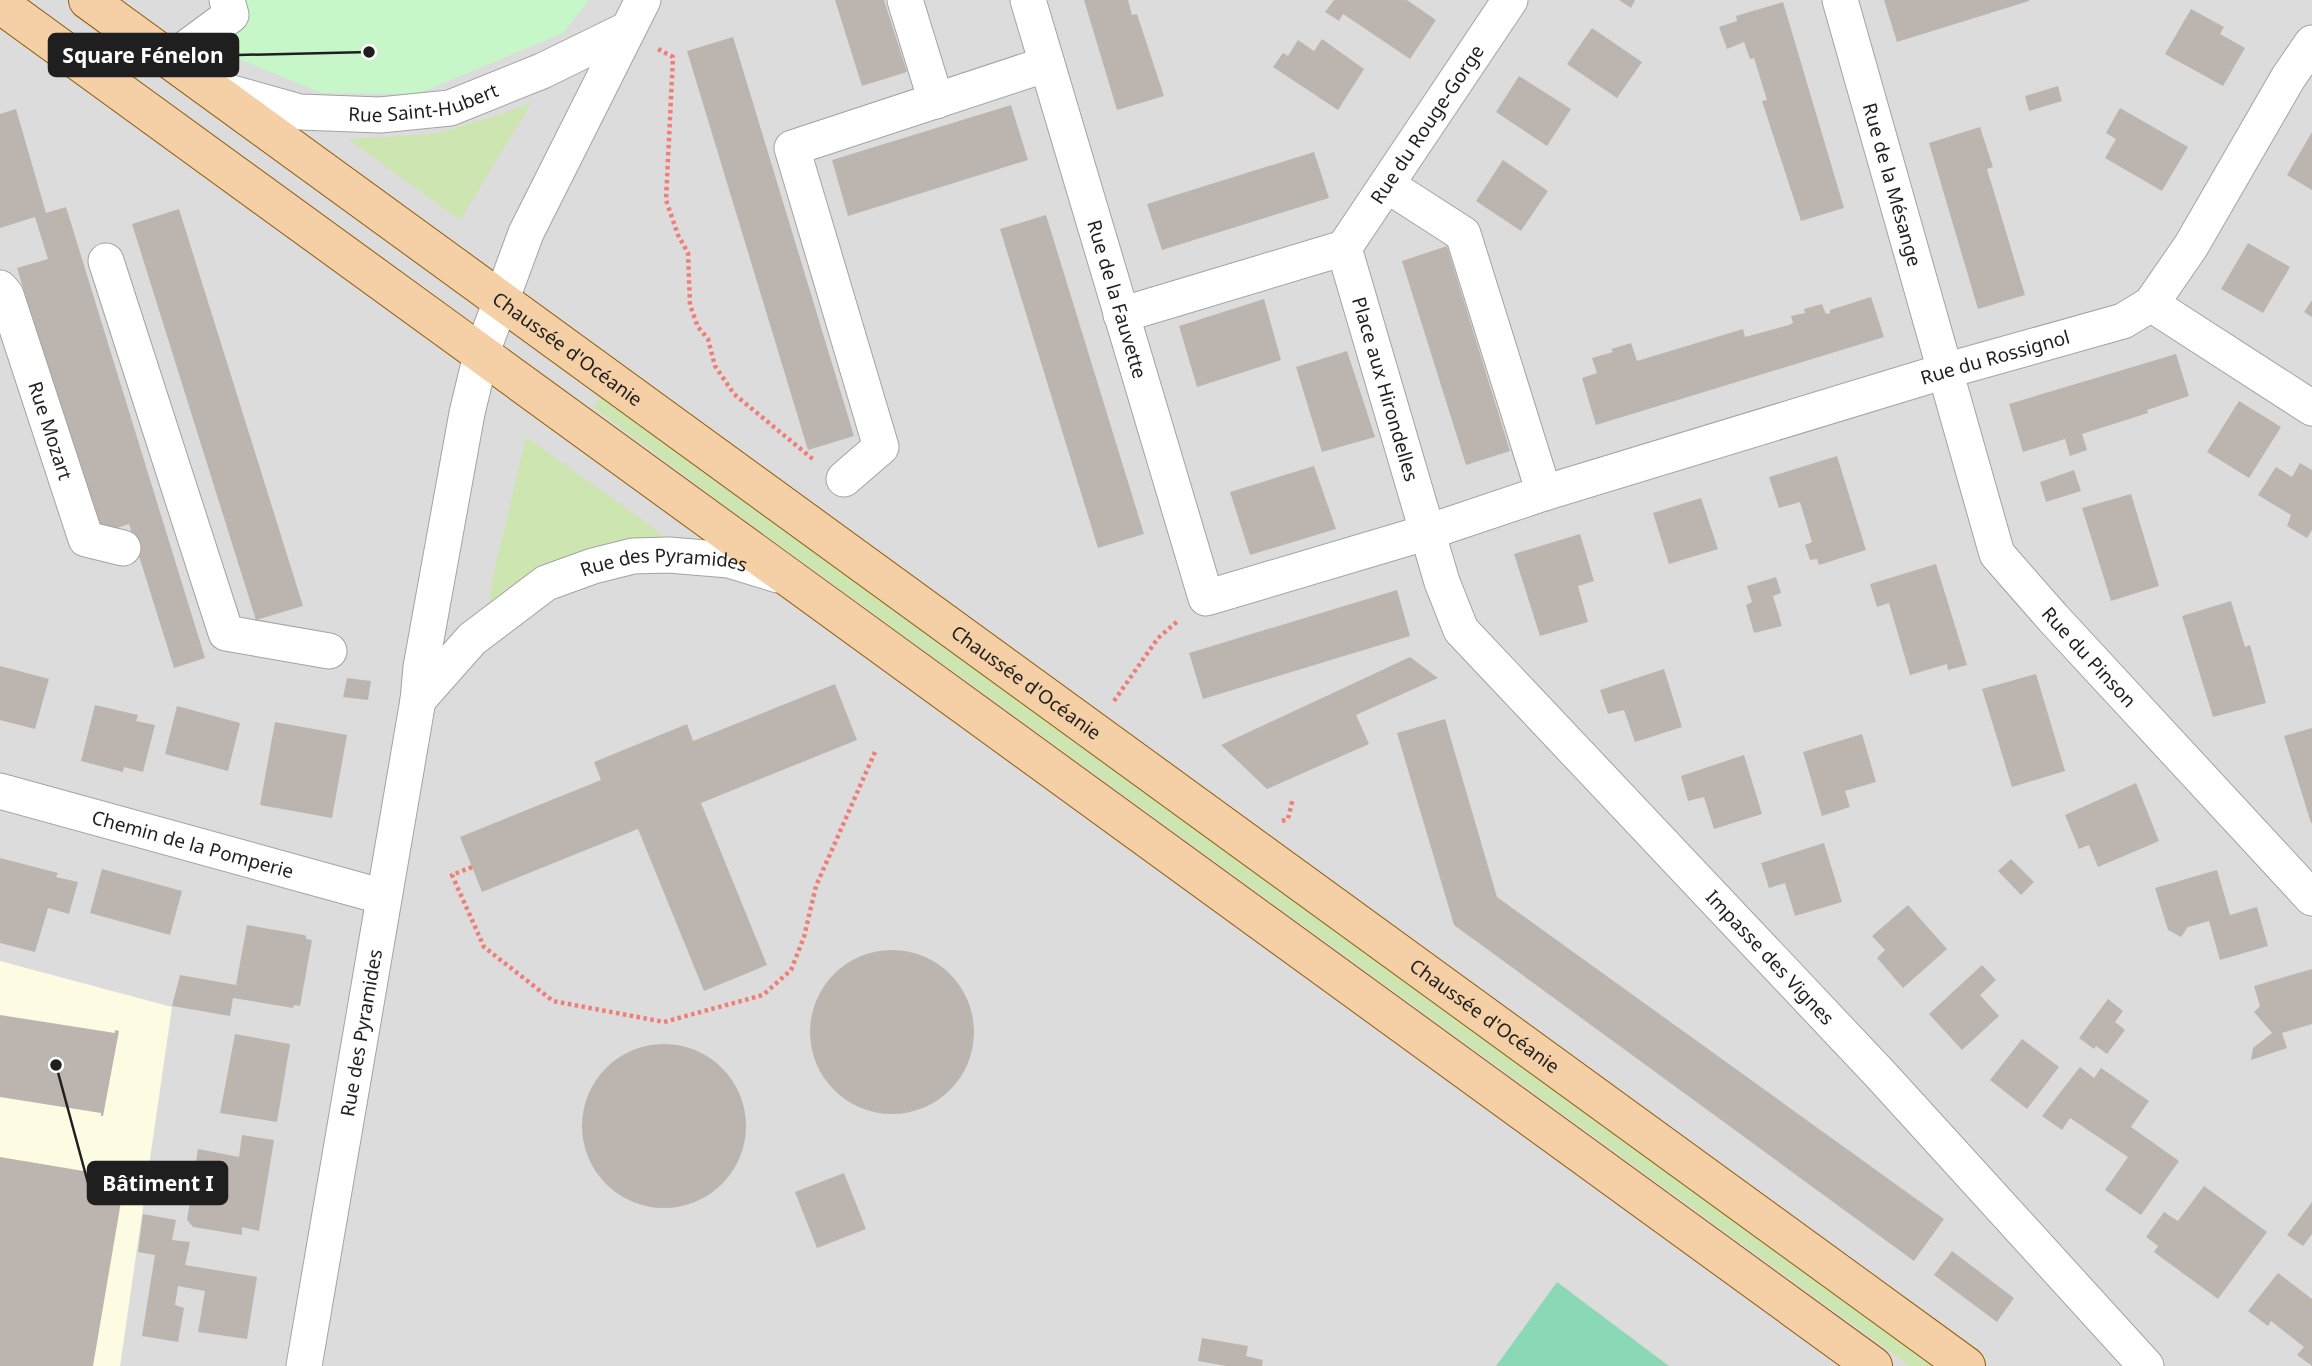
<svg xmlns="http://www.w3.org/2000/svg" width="2312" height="1366" font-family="'Noto Sans',sans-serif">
<rect width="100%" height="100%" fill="#efece6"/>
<path fill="#dddcdc" d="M0 0H2312V1366H0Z"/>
<path fill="#fdfbe2" d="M0 961 172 1007 120 1366H0Z"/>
<path fill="#cde5b0" d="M532 102 460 220 348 139 433 134 499 115Z
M601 398 1938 1366H1910L727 507 593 407Z
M526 437 647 523 668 540 581 554 513 584 488 607 495 568Z"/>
<path fill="#c7f6c9" d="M241 0H589L563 33 417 94 322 93 207 46Z"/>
<path fill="#8ad8b6" d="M1557 1282 1669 1366H1496Z"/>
<path fill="#bcb5af" d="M835 0H884L907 72 862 86Z
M1084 0H1128L1132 15 1137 14 1164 96 1117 110Z
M1334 0H1407L1436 20 1410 59 1343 14 1339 21 1325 12Z
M1619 0H1635L1631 8Z
M1884 0H2029V1L1897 42Z
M1783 2 1844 208 1801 221 1762 101 1767 100 1754 58 1750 59 1744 42 1727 49 1719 27 1737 21 1736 16Z
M2191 9 2224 27 2220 34 2245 48 2223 86 2165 54Z
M1592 28 1642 62 1617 98 1567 64Z
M733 37 854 436 808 450 687 51Z
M1322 39 1364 69 1338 110 1273 67 1283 53 1288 56 1298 40 1314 51Z
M1519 76 1571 109 1547 146 1496 112Z
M2058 86 2062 101 2029 111 2025 96Z
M1011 105 1028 160 848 216 832 160Z
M2120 108 2188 147 2162 191 2105 158 2116 139 2106 133Z
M16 109 46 213 66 207 205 658 174 668 129 524 99 534 17 268 48 259 35 217 0 228V114Z
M1980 127 1993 167 1987 169 2025 295 1978 309 1929 143Z
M2312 132V190L2287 175Z
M1314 152 1329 198 1162 250 1147 204Z
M1503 160 1548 191 1521 231 1476 201Z
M179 209 303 606 256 620 132 224Z
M1046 215 1144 534 1098 548 1000 229Z
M2248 243 2290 267 2263 313 2221 289Z
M1447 246 1510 451 1466 465 1402 261Z
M1871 297 1884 337 1596 425 1582 378 1597 373 1592 358 1613 352 1611 349 1631 343 1637 361 1743 329 1745 337 1789 325 1793 323 1791 316 1805 313 1804 309 1822 304 1826 314 1830 313V310Z
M1264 299 1281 360 1197 387 1179 326Z
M2312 300V317L2304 312Z
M1347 351 1375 437 1322 452 1296 367Z
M2176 354 2189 396 2147 410 2148 413 2082 434 2087 450 2070 456 2065 439 2023 452 2009 404Z
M2239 401 2281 427 2249 478 2207 452Z
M1837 456 1866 550 1819 565 1817 559 1810 560 1805 545 1812 542 1800 502 1779 508 1769 477Z
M2300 463 2312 470V530L2307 538 2287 526 2291 515 2258 495 2276 467 2292 477Z
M1314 466 1336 529 1250 555 1230 492Z
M2074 470 2081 491 2046 502 2040 482Z
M2131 494 2159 586 2111 601 2082 508Z
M1701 498 1718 549 1669 564 1653 513Z
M1580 534 1594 581 1578 586 1588 622 1540 636 1514 554Z
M1936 564 1967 665 1948 670 1947 664 1910 675 1889 603 1877 607 1870 584Z
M1776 577 1781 593 1773 596 1782 626 1754 633 1746 605 1752 602 1747 586Z
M1397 590 1410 636 1203 699 1189 653Z
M2231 601 2245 647 2250 645 2266 703 2213 717 2182 616Z
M1410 657 1438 678 1356 715 1369 744 1267 789 1221 745Z
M0 666 49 679 35 729 0 720Z
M1664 669 1682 727 1635 742 1624 710 1608 714 1600 690Z
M2036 674 2065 771 2012 787 1982 689Z
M347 678 371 681 368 700 343 697Z
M835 684 857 740 701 803 767 965 704 991 638 829 482 892 460 837 601 780 594 762 687 724 693 741Z
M95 705 138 715 136 721 155 725 143 772 124 767 123 772 81 761Z
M177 706 240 723 228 771 165 754Z
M1445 719 1497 897 1944 1219 1914 1261 1454 925 1397 733Z
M275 722 347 735 332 818 260 805Z
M2312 728V823H2311L2284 736Z
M1862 734 1876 782 1845 791 1850 807 1822 816 1803 752Z
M1744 755 1762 814 1714 829 1704 797 1688 801 1681 776Z
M2136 783 2159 841 2098 867 2089 845 2079 849 2065 815Z
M1824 843 1842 902 1795 916 1785 883 1769 888 1761 863Z
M0 858 58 873 56 877 78 882 69 914 48 908 35 952 0 943Z
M2011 859 2034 882 2021 895 1998 871Z
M102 869 182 891 170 935 90 913Z
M2217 870 2230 915 2257 907 2268 946 2220 960 2209 921 2188 927 2181 937 2168 930 2155 888Z
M1908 905 1947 949 1903 988 1877 958 1885 950 1872 936Z
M247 925 304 935 306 936V939L312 940 300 1006 294 1005 293 1008 233 998 230 1016 172 1006 180 975 236 985Z
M810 1032a82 82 0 1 1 164 0a82 82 0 1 1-164 0Z
M1982 965 1996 980 1980 995 1999 1016 1962 1050 1929 1014Z
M2312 969V1024L2282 1033 2287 1048 2251 1060 2253 1048 2272 1033 2254 1012 2260 1006 2254 986Z
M2108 999 2123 1011 2115 1022 2125 1030 2107 1054 2096 1046 2094 1049 2079 1038Z
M0 1015 115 1033V1030L119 1031 103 1116H101V1113L0 1097Z
M235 1034 290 1044 277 1122 220 1113Z
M2022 1039 2059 1067 2027 1109 1990 1080Z
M582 1126a82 82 0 1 1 164 0a82 82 0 1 1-164 0Z
M2080 1067 2094 1078 2101 1068 2149 1101 2131 1127 2179 1161 2141 1215 2105 1190 2128 1157 2070 1118 2062 1130 2042 1116Z
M242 1135 274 1140 259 1231 242 1227V1235L193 1227 187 1220 198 1149 239 1157Z
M0 1157 125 1178 93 1366H0Z
M844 1173 866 1229 817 1248 795 1192Z
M2204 1186 2267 1232 2218 1299 2154 1252 2158 1246 2146 1237 2164 1212 2178 1221Z
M2312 1202V1234L2303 1246 2287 1235Z
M143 1214 176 1220 172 1240 190 1242 185 1265 257 1277 247 1339 198 1332 205 1291 178 1286 175 1305 184 1308 178 1342 142 1336 155 1255 138 1252Z
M1952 1251 2014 1298 1997 1322 1934 1275Z
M2278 1273 2312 1299V1366L2297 1355 2304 1347 2271 1321 2268 1326 2248 1311Z
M1202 1338 1248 1346 1246 1356 1263 1360 1262 1366H1226L1198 1361Z"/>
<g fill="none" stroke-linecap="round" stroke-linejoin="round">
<defs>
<g id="minor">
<path d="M905 0 936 101"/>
<path id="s1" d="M1028 0 1206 598 1428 532 1544 493 1945 371 2123 321 2151 304 2191 246 2288 78 2312 43"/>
<path id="s2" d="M1840 0 1997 554 2053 618 2312 898"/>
<path d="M170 60 231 15 227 0"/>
<path id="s3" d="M214 88 300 112 380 115 450 108 542 71 628 29"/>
<path d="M1387 185 1463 234 1544 493"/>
<path id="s4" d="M1344 248 1442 582 1461 630 1881 1075 2146 1366"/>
<path id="s5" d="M1344 248 1510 0"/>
<path d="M106 261 226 633 329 651"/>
<path id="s6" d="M0 288 6 295 86 539 123 548"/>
<path d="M2151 304 2312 408"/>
<path d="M1121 315 1344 248"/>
<path d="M844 479 881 447 792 148 1047 64"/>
<path id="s7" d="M418 700 472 639 546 583 593 566 633 556 669 555 729 560 778 575"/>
<path id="s8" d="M0 791 384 897"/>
<path id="s9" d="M304 1366 418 700 421 667 467 413 481 355 526 233 643 0"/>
</g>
<g id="major">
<path id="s10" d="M88 0 1966 1366"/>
<path d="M0 4 1873 1366"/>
</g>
</defs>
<use href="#minor" stroke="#a3a3a3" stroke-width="37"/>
<use href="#major" stroke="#8f5d0b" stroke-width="40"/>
<path stroke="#f07e77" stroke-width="4.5" stroke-dasharray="3.5 3.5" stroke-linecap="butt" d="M658 49 673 57 666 200 678 235 688 253 690 305 698 327 708 339 715 366 734 394 814 460
M1114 701 1158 638 1178 621
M1282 821 1288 819 1293 798
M472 867 452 875 484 947 553 1001 664 1022 763 995 791 970 804 937 816 886 875 752"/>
<use href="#minor" stroke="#fff" stroke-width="35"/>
<use href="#major" stroke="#f5cfa6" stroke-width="38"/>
</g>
<g text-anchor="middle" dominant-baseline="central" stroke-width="7" stroke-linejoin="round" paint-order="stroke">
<g font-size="19" fill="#1f1f1f" stroke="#fff">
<text stroke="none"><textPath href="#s3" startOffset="214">Rue Saint-Hubert</textPath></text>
<text stroke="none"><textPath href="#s5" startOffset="149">Rue du Rouge-Gorge</textPath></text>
<text stroke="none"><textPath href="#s2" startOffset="192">Rue de la Mésange</textPath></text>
<text stroke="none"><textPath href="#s1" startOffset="312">Rue de la Fauvette</textPath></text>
<text stroke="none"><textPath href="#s10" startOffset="593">Chaussée d'Océanie</textPath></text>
<text stroke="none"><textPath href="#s1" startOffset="1449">Rue du Rossignol</textPath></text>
<text stroke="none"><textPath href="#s4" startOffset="147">Place aux Hirondelles</textPath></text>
<text stroke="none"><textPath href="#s6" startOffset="152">Rue Mozart</textPath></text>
<text stroke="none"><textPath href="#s7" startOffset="296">Rue des Pyramides</textPath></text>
<text stroke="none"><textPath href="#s2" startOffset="714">Rue du Pinson</textPath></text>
<text stroke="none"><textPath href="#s10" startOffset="1160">Chaussée d'Océanie</textPath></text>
<text stroke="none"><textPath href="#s8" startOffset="200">Chemin de la Pomperie</textPath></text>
<text stroke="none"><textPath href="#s4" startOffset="850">Impasse des Vignes</textPath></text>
<text stroke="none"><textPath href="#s10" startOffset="1727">Chaussée d'Océanie</textPath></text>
<text stroke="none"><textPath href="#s9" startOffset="338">Rue des Pyramides</textPath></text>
</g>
</g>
<path fill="none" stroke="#1f1f1f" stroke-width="2.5" d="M369 52L238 55M56 1065L88 1183"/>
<g fill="#1f1f1f" stroke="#fff" stroke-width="2.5">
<circle cx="369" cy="52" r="7"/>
<circle cx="56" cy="1065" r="7"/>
</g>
<g fill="#1f1f1f" stroke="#1f1f1f" stroke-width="2.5">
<rect x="49" y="34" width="189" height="42" rx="7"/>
<rect x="88" y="1162" width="139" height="42" rx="7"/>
</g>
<g font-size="21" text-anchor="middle" font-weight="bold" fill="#fff">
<text x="143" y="63">Square Fénelon</text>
<text x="158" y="1191">Bâtiment I</text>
</g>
</svg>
